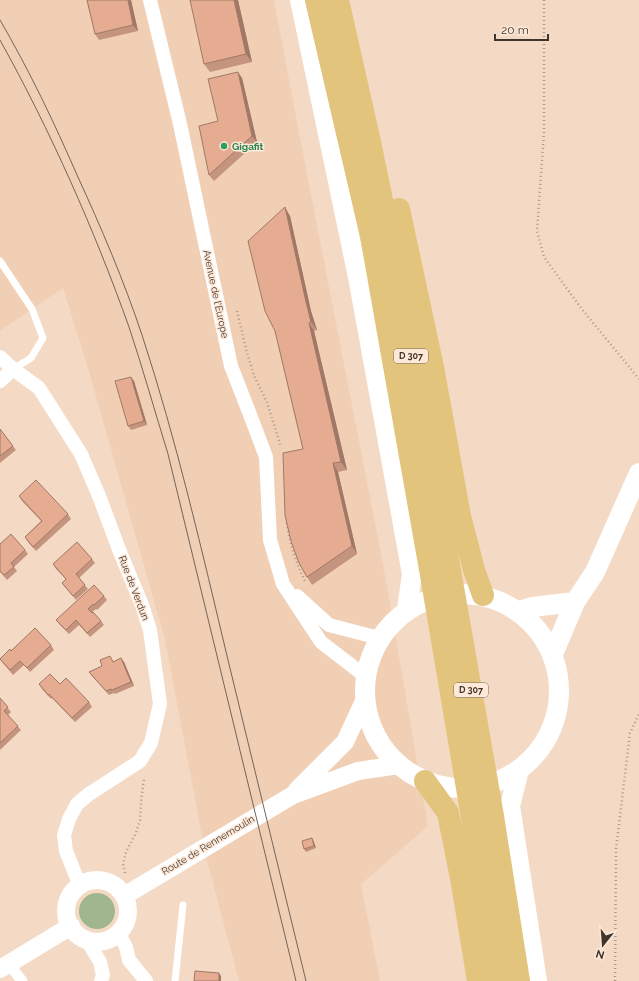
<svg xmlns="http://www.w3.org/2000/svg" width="639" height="981" font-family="Raleway,sans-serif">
<rect width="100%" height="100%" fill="#f4dac4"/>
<path fill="#f0cfb5" d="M0 0H274L300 138 384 569 428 826 361 884 380 981H239L206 857 165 640 88 368 63 288 0 331Z"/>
<path fill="#9fb68e" d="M79 911a18 18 0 1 1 36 0a18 18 0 1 1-36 0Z"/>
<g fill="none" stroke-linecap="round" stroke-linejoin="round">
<path stroke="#ad9989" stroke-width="2.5" stroke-dasharray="1 3" stroke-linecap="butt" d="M544 0V132L537 231 544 257 581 308 639 379
M237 311 247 353 255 378 267 402 281 447
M287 523C290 546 296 563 306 583
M125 873 123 864 126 852 136 833 140 820 141 802 144 778
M615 981 616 849 630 733 639 714"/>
<path stroke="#fff" stroke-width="7" d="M0 261 32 309 43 338 31 358 13 369
M175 981 183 905"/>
<path stroke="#fff" stroke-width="11" d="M9 964 22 981"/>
<path stroke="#fff" stroke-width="14" d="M150 0 180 124 231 366 249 412 266 457 270 540 283 584 321 642 365 676
M0 357 13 369 39 388 81 454 99 496 120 552 142 605 150 630 160 704 151 743 140 761 89 794 77 804 69 819 64 835 66 851 80 886
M0 381 13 369
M297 596 329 625 379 638
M119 934 126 947 129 960 146 981
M87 940 100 962 103 975 101 981"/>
<path stroke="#fff" stroke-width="18" d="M297 790 345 742 364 701
M66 911a31 31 0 1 1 62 0a31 31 0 1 1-62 0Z
M124 896 293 795 358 771 399 765
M0 969 71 926"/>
<path stroke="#fff" stroke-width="20" d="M300 0 358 277 412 574 407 609
M365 691a97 97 0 1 1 194 0a97 97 0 1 1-194 0Z
M518 611 532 607 575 602
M553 654 575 602 595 572 639 473
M519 770 510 806 537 981"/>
<path stroke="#e3c47c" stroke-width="22" d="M316 0 371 236 431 575 471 812 497 981
M338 0 370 142 389 234 450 570 492 810 519 981
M399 209 433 367 460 516 474 570 483 595
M425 781 448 813 461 878 478 981"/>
<path stroke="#746559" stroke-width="1" d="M0 20C29 70 54 122 77 175 101 227 124 281 142 335 177 442 202 551 228 660 254 767 280 874 306 981
M0 40C51 132 94 229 129 327 143 369 155 412 168 454L296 981"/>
</g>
<path fill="#c5947e" d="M87 0H131L138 31 99 40 95 34Z
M238 0 252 62 210 72 204 64Z
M242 78 257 142 214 181 209 175 218 121Z
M290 216 311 311 317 330 314 331 347 470 338 472 357 554 312 585 307 577 303 449 275 331Z
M134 381 147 425 131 430 128 426Z
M0 429 16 450 0 463Z
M19 496 68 514 71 519 36 551 28 542 25 537 41 521 22 501Z
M0 544 25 550 28 554 14 567 17 571 7 580 0 572Z
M92 559 95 563 79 578 88 589 76 600 65 587 62 583 66 579 56 569 53 564Z
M104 596 107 600 97 610 96 609 91 613 101 621 104 625 90 637 79 625 69 634 59 624 56 620Z
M51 645 54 650 30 672 24 665 13 675 3 663 0 659 11 651Z
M114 661 124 662 134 686 115 694 114 693 109 695 92 676 89 672Z
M39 684H60L89 702 92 707 75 722 52 698 51 699 42 689Z
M0 698 11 712 8 715 21 730 0 750Z
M313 840 316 848 306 852 304 849Z"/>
<path fill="#a07866" d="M128 0H131L138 31 133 25Z
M234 0H238L252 62 246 54Z
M238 72 242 78 257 142 252 136Z
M285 207 290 216 311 311 317 330 311 322 306 302Z
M309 323 314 331 347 470 341 462Z
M131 377 134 381 147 425 144 421Z
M333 463 338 472 357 554 352 546Z
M121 658 124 662 134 686 131 682Z
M312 838 313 840 316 848 314 846Z
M219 973 221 976V981H219Z"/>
<path fill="#e5ac92" stroke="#a07866" d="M87 0H128L133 25 95 34Z
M190 0H234L246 54 204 64Z
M238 72 252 136 209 175 199 126 218 121 208 79Z
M285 207 306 302 311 322 309 323 341 462 333 463 352 546 307 577 299 563 291 541 285 515 283 453 303 449 275 331 265 311 248 241Z
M131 377 144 421 128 426 115 381Z
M0 429 13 446 0 456Z
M36 480 68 514 33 547 25 537 42 521 19 496Z
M11 534 25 550 11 563 14 567 4 575 0 571V544Z
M77 542 92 559 76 574 85 585 73 596 62 583 66 579 53 564Z
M94 585 104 596 94 605 93 604 88 609 92 613 93 612 101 621 87 633 76 620 66 630 56 620Z
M35 628 51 645 27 668 20 661 10 670 0 659 10 649 11 651Z
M110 656 113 662 121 658 131 682 112 690 111 689 106 691 89 672 102 666 100 660Z
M50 674 60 684 66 678 89 702 72 718 49 694 48 695 39 684Z
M0 698 8 707 4 711 18 726 0 743Z
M312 838 314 846 304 849 302 841Z
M195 971 219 973V981H194Z"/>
<circle fill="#2e9e5b" stroke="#fee8d7" stroke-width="1.5" cx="224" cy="146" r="4"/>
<g text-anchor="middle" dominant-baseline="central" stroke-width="3" stroke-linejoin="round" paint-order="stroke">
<g fill="#fee8d7" stroke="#796b60" stroke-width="1">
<rect x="394" y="349" width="34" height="14" rx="3"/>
<rect x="454" y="683" width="34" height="14" rx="3"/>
</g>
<g font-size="9" font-weight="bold" fill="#40352d">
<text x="411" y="356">D 307</text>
<text x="471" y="690">D 307</text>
</g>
<g font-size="10" font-weight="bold" fill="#27864d" stroke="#fee8d7" text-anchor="start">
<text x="232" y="146">Gigafit</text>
</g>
<g font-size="10" fill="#40352d" stroke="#fee8d7">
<text transform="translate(216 294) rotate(78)">Avenue de l'Europe</text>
<text transform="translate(134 588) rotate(69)">Rue de Verdun</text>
<text transform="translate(208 845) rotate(-31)">Route de Rennemoulin</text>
</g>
</g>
<g transform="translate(603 945) rotate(197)" stroke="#fee8d7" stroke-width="3" paint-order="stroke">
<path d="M0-3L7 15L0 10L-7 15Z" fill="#40352d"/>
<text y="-6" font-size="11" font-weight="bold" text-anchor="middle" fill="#40352d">N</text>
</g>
<path d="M495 34v6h53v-6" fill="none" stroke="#40352d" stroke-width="2"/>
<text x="501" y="34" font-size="12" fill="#40352d" stroke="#fee8d7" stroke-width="3" paint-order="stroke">20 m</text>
</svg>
